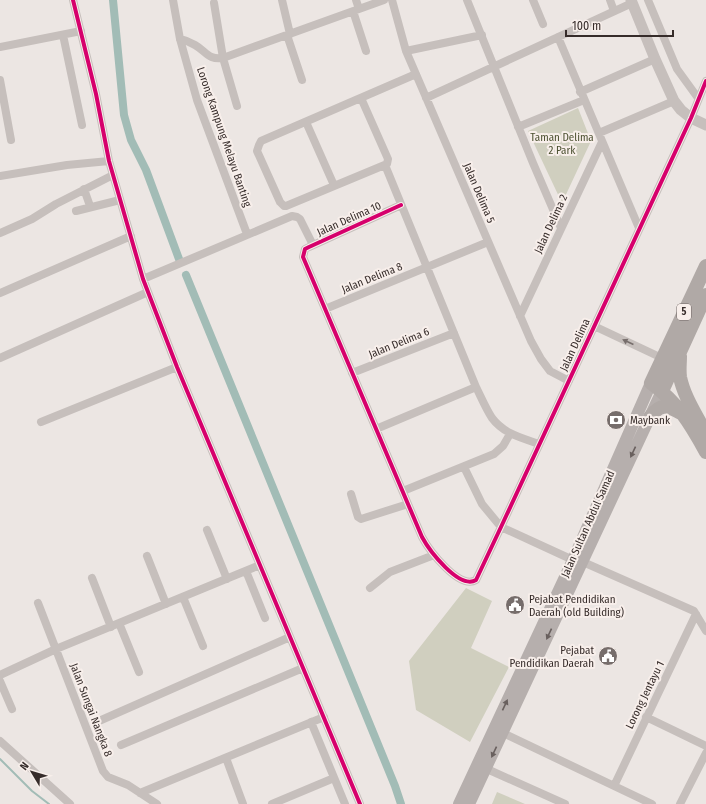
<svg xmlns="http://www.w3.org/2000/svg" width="706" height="804" font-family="'Fira Sans Condensed',sans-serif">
<rect width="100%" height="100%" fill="#ece6e3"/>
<path fill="#d0cfbf" d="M578 108 591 141 562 203 528 131Z
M466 588 492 601 471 648 509 667 470 742 416 710 409 661Z
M497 792 525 804H492Z"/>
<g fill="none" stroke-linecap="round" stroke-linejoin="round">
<path stroke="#a2bcb6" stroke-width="2" d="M0 759 32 791 49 804"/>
<path stroke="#a2bcb6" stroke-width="8" d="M113 0 124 115 131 140 146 170 179 259
M186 275 395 786 401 804"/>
<path stroke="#c6bfbc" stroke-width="8" d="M73 0 96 94 109 161 143 279 177 367 360 804
M173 0 180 39 197 100 247 234
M282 0 290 34
M356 0 359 9
M392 0 406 51 531 341 541 359 550 371 569 381
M467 0 533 163 561 228
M533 0 543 24
M610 0 614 11
M648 0 677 69 698 98
M214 3 223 58 237 106
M353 11 366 51
M63 35 82 125
M287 35 302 80
M558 37 639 228
M180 39C185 40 190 42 195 45 207 52 208 60 223 58L384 0
M0 47 81 31
M406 51 482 35
M0 80 11 140
M580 92 655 59
M361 98 388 159 387 164 286 206H284L280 202 257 151 259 145 261 141 416 74
M426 98 632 3
M306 122 333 183
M518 127 584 100
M599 133 674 101
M385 165 476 387C481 397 486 409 492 418 504 434 522 438 539 444
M0 176 67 165 109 161
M84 189 90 206
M401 205 309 247 305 249 303 257 422 537C429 550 459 590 476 580L501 527 691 118 706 81
M76 211 120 200
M0 233 32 219 56 204 113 175
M143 279 292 216 297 217 300 219 313 245
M0 293 131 236
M325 309 488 242
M520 316 602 142
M594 326 662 358
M0 358 148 292
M352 373 454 333
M41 422 177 367
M376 429 476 387
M464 467 482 504 501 527 573 560
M403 491 494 454 503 446 510 434
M351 494 358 517 361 519 408 504
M207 530 227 579
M147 556 166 604
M583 562 694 611 706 631
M246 571 265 618
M92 578 111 627
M370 588 390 572 434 555
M183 597 203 646
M38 603 103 771 108 777 128 785 157 804
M119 623 139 672
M0 675 56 649 260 565
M0 681 12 709
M646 717 706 746
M99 721 290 637
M311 722 345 804
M503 733 652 804
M0 741 70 804
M121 745 303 668
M226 758 243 804
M487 769 565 804
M614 786 696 614
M140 793 324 717
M272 804 334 778
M680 804 706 753"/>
<path stroke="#c6bfbc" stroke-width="11" d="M631 0 655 59 674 101 681 110 691 118 706 125"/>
<path stroke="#b6afad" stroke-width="12" d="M459 804 573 560 651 383
M469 804 662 391"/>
<path stroke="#b0a9a6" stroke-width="14" d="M706 266 651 383C678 403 690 423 706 452
M680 356C680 363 679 370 680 377 684 397 697 416 706 434
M662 391 706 295
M650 417C661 403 666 405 681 413"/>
<defs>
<path id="cycleway" d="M73 0 96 94 109 161 143 279 177 367 360 804
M401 205 309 247 305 249 303 257 422 537C429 550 459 590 476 580L501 527 691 118 706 81"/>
</defs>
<use href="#cycleway" stroke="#f8efeb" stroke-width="6"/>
<use href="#cycleway" stroke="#d6006c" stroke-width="4"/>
</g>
<defs><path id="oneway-solid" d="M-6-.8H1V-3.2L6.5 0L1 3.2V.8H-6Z"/></defs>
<use fill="#776e6c" href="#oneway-solid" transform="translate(628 342) rotate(-155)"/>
<g fill="#69605e">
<use href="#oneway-solid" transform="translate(633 452) rotate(115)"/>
<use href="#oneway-solid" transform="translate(549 634) rotate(115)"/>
<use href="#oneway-solid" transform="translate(505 705) rotate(-65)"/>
<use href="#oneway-solid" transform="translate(494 752) rotate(115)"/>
</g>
<defs>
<symbol id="bank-disc" viewBox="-11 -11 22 22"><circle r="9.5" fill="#766d6b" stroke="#f8efeb"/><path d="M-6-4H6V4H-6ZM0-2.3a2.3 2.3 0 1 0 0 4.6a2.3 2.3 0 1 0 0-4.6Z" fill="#fff"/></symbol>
<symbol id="civic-disc" viewBox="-11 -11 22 22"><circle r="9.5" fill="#766d6b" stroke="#f8efeb"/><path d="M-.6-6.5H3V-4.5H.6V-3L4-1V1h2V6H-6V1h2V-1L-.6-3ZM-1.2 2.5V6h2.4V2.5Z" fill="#fff"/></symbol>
</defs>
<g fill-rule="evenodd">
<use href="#bank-disc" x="605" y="409" width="22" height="22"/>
<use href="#civic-disc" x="504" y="594" width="22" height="22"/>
<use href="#civic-disc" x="597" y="645" width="22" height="22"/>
</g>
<g text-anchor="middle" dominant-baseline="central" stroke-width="4" stroke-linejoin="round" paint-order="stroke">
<rect fill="#f8efeb" stroke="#706664" stroke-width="1" x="677" y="304" width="14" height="16" rx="3"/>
<g font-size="10" font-weight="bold" fill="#362c2a">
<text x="684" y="312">5</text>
</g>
<g font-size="11" fill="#362c2a" stroke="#f8efeb">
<text transform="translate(224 137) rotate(71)">Lorong Kampung Melayu Banting</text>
<text transform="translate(479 193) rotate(67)">Jalan Delima 5</text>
<text transform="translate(349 219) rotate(-24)">Jalan Delima 10</text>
<text transform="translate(551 224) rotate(-65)">Jalan Delima 2</text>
<text transform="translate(372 278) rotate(-22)">Jalan Delima 8</text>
<text transform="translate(399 343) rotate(-22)">Jalan Delima 6</text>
<text transform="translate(575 345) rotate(-65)">Jalan Delima</text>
<text transform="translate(588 524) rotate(-66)">Jalan Sultan Abdul Samad</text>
<text transform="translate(645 695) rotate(-64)">Lorong Jentayu 1</text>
<text transform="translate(91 710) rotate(69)">Jalan Sungai Nangka 8</text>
</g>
<g font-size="11" fill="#4c5131" stroke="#f8efeb">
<text x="562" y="137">Taman Delima<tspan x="562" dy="13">2 Park</tspan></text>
</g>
<g font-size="11" fill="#362c2a" stroke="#f8efeb" text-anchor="start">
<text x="630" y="420">Maybank</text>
<text x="529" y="599">Pejabat Pendidikan<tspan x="529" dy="13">Daerah (old Building)</tspan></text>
<text x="594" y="650" text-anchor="end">Pejabat<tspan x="594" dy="13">Pendidikan Daerah</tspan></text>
</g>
</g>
<g transform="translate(32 772) rotate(308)" stroke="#f8efeb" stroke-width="3" paint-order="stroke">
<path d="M0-3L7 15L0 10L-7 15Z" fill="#362c2a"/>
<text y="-6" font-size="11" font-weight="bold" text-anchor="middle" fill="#362c2a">N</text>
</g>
<path d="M566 30v6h107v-6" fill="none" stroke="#362c2a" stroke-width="2"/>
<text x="572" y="30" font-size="12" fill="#362c2a" stroke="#f8efeb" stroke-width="3" paint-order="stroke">100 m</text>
</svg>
